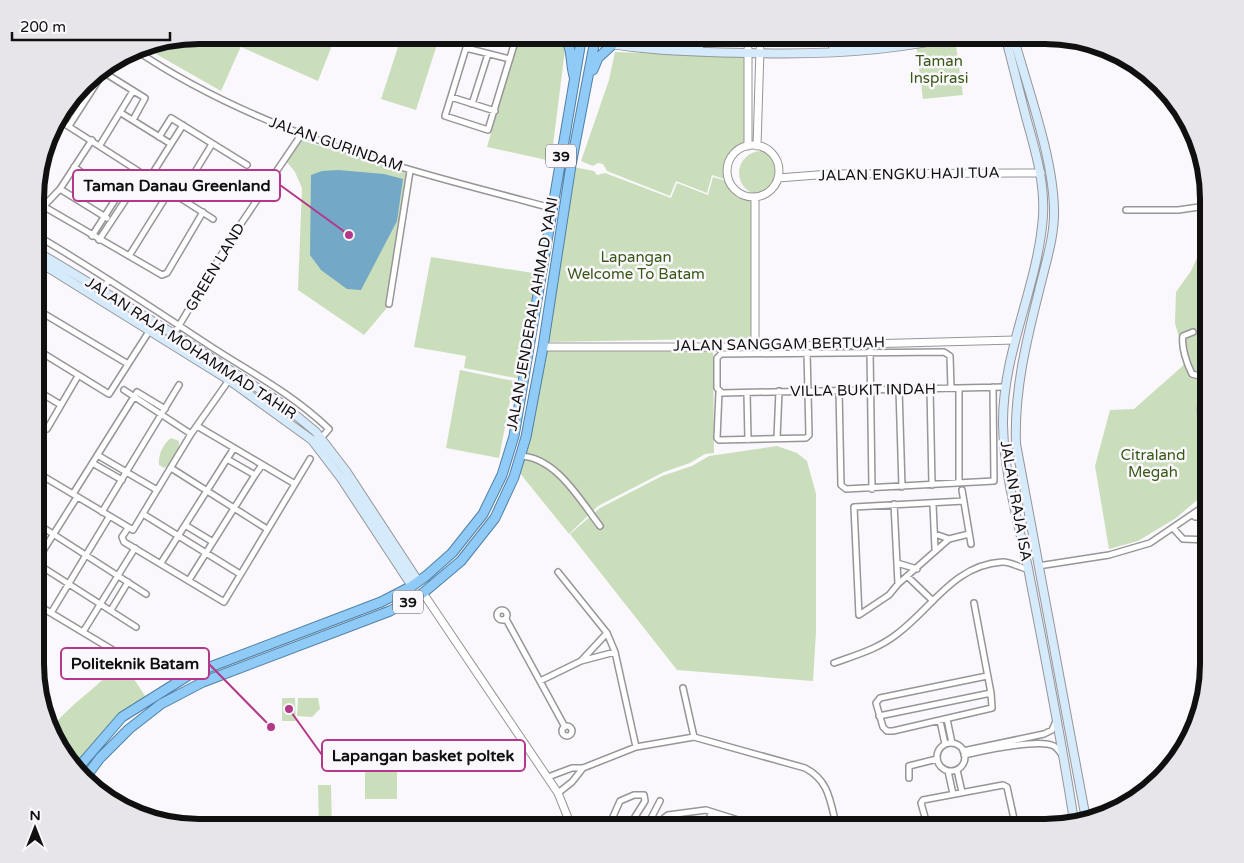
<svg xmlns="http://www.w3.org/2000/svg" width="1244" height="863" font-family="'Varela Round',sans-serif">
<rect width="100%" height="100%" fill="#faf8fc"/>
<path fill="#cadebc" d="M199 35H246L221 91 142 46Z
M247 35H336L318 81 241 47Z
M402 35H440L416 110 381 99Z
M519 35H547L566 42 551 161 487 147Z
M638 35H772V43L678 40Z
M955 38 963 95 923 99 916 44Z
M615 52 747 57V143C734 153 722 162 727 180L712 175 707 193 676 181 670 196 607 171 603 164 598 163 593 166 581 161 609 80Z
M300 140 409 172 386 309 364 335 298 290 302 188 295 172 286 161Z
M739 173a22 22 0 1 1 44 0a22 22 0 1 1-44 0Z
M573 167 594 171 597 175 605 173 671 198 677 183 708 195 713 177 733 183 744 196 758 200 757 338 548 342Z
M1209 232V490L1176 518 1138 541 1109 549 1095 466 1110 410 1134 409 1186 363 1175 323 1176 292 1191 271Z
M431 257 539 274 521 379 464 368 466 356 414 347Z
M713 349 714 453 705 454 690 463 664 472 598 506 569 534 519 472 545 350Z
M460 370 514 381 499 458 446 448Z
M171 438 179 441C180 452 173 463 164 468L159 465C158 455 163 444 171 438Z
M777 446 797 453 807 461 816 494V632L813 681 677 670 570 534 600 508 662 476 692 466 709 456Z
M121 659 147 699 124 718 77 769 57 746 51 729C71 702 102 686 121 659Z
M282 698H295L296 721H282Z
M298 698H318L320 709 312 717 297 716Z
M365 770H397V799H365Z
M318 785H331L332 828H319Z"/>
<path fill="#73a8c6" d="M338 170 384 174 403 179 397 221 361 290 347 289 321 270 310 255 311 175 322 171Z"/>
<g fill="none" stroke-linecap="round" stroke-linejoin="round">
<defs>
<path id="minor" d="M470 35 445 116 488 130 517 35
M466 48 510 59
M134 49C259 134 407 170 552 208
M100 70 145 98 133 120
M451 97 495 111
M472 104 488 54
M121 113 171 144 149 179
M57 119 213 219
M69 126 103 73
M159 137 171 118 247 165
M171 144 183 125
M100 145 133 91
M44 152 63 122
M74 167 117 197
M60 189 107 218
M179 198 212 144
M36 202 162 275 167 273 203 212
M44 206 60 189 92 140
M1126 210H1178L1206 206 1208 201 1204 172
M36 235C94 269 151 307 207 344 251 373 290 392 329 429L321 438
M92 236 134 170
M99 240 142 175
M129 256 169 192
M102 289 109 280
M389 304 410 171
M36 309 128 364
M1193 332 1183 336C1181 347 1187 364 1192 374L1206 378
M174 334 232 237 301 135
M36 349 109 394 150 330
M870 351 872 489
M1209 373C1197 395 1199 428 1209 450
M930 388 932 485
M951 388 950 356 944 352 721 354 717 358V388L722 393 1005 387
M959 388V483
M899 389 902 487
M36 390 61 405
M124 390 191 434
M839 390 841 485 846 489 994 481 993 387
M719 392 717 438 719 440 806 438 809 435 807 352
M747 393 748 440
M36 425 47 429 78 376
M197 426 295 484
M777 438 779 391
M234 448 227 459 255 475 262 465
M99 456 157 490
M520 456C556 457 580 500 600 526
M94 464 122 480
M171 468 267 529
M36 472 133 530 191 434 234 373
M962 490 971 544
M73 494 137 392 165 409
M964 501 854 507 859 615 889 595 898 584 949 539 969 534
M894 504 898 584
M933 504 935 549
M1203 507 1209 495
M102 512 179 385
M143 514 240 574
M1193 514 1195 517H1209
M36 523 146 594
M185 525 213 542
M128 528 122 537 124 542 224 602 310 459
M1173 528 1183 539 1209 540
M935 534 949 539
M36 562 77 497
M36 563 136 627
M161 563 227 459
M897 563 917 569
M1038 566 1109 555 1150 543 1203 507 1209 506
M558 572 607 633 615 652 636 747
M907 576 933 601
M189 580 255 475
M974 603 991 693 992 708 893 731H887L883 727 876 703 880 698 987 676
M36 604 121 655
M497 615a5 5 0 1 1 10 0a5 5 0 1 1-10 0Z
M111 610 128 582
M51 613 109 517
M506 619 565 727
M83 632 135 548
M607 633 581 661 615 652
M834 663C856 655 878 649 897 634 932 608 954 565 1002 562 1010 561 1019 568 1028 569
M540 681 581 661
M683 688 694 737
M879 716 991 693
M947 719 952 743
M940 721 945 744
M562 731a5 5 0 1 1 10 0a5 5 0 1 1-10 0Z
M937 757a14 14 0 1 1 28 0a14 14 0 1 1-28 0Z
M963 751 1044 734 1052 730 1056 721
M964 755C983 751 1038 738 1054 746 1057 748 1060 752 1062 755
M957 770 962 792
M948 771 953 794
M548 777 572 768H583L636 747 694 737 805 768C830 781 830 802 837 828
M909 778V766L937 759
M558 793 572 782 583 768
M608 828 620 801 634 795H644L645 801 628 828
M646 828 660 801
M658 828 664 818 668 815 706 810 763 828
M704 828 712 812
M928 828 921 803 923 800 1003 785 1007 787 1016 828
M969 828 1014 819"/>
<path id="tertiary" d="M727 171a26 26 0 1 1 52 0a26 26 0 1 1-52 0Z
M748 146V49
M757 146 760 49
M778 178 830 174 1041 173
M755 197V347
M543 347H755L1015 340
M423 593 558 793 572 828"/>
<path id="secondary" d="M564 35C625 50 686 52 749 53 819 55 892 52 960 35
M597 35 647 44 699 48
M1005 35C1012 63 1019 90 1026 117 1035 150 1045 181 1043 216 1038 287 1002 352 1003 425 1004 473 1018 521 1028 568 1044 652 1061 736 1074 821
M1013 35C1027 87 1053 156 1054 209 1055 236 1045 265 1039 291 1026 342 1014 392 1016 444L1086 819
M833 47 862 45
M36 251 174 334 281 403 316 432 346 471 418 581
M36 260 229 380 312 440 341 478 412 586"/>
<path id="trunk" d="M563 35C573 47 570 62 574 76
M593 70 598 58 612 45
M77 769 122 717 189 675 381 602 412 586 426 576 452 553 483 514 502 475 514 436 582 35
M85 778 100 758 129 729 161 704 203 682 390 611 423 593 461 561 495 518 514 477 526 437 543 347 571 165 596 35"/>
</defs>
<use href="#minor" stroke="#979598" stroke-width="8"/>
<use href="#tertiary" stroke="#979598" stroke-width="9"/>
<use href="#secondary" stroke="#979598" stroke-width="10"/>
<use href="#trunk" stroke="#5180a4" stroke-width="11"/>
<use href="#minor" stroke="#fff" stroke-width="5"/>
<use href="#tertiary" stroke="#fff" stroke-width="7"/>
<use href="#secondary" stroke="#d5ebfb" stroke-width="8"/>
<use href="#trunk" stroke="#90caf6" stroke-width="9"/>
</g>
<g text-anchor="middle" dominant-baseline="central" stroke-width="5" stroke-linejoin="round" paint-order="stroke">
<g fill="#faf8fc" stroke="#565658" stroke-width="1">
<rect x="546" y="144.5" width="30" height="23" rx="4"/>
<rect x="393" y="590.5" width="30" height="23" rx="4"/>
</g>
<g font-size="14" font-weight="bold" fill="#101011">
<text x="561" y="156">39</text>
<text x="408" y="602">39</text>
</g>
<g font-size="15" fill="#385815" stroke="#faf8fc">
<text x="939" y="61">Taman<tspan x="939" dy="17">Inspirasi</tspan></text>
<text x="636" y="257">Lapangan<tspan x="636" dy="17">Welcome To Batam</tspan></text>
<text x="1153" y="455">Citraland<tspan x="1153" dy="17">Megah</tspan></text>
</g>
<g font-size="15" fill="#101011" stroke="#faf8fc">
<text transform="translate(336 144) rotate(19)">JALAN GURINDAM</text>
<text transform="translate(909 174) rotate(-1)">JALAN ENGKU HAJI TUA</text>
<text transform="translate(215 267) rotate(-59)">GREEN LAND</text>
<text transform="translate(532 314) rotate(-80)">JALAN JENDERAL AHMAD YANI</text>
<text transform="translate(779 344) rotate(-1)">JALAN SANGGAM BERTUAH</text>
<text transform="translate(191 348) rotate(33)">JALAN RAJA MOHAMMAD TAHIR</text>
<text transform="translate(863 390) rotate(-1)">VILLA BUKIT INDAH</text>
<text transform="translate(1016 501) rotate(80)">JALAN RAJA ISA</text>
</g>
</g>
<path d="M0 0H1244V863H0ZM199 44H1045A155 155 0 0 1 1200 199V664A155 155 0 0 1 1045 819H199A155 155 0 0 1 44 664V199A155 155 0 0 1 199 44Z" fill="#e7e5e9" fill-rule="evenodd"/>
<path fill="none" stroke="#101011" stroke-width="6" d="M199 44H1045A155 155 0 0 1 1200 199V664A155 155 0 0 1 1045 819H199A155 155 0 0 1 44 664V199A155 155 0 0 1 199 44Z"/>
<path fill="none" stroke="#b43889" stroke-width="2" d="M349 235L280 185M271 727L209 664M289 709L322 755"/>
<g fill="#b43889" stroke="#faf8fc" stroke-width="2">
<circle cx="349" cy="235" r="5"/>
<circle cx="271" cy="727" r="5"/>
<circle cx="289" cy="709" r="5"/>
</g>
<g fill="#faf8fc" stroke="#b43889" stroke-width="2">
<rect x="73" y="170" width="207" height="31" rx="5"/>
<rect x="61" y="648" width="148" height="31" rx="5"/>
<rect x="322" y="740" width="203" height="31" rx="5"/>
</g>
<g font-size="16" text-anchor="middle" font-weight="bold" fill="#101011">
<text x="177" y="191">Taman Danau Greenland</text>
<text x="135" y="669">Politeknik Batam</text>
<text x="423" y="761">Lapangan basket poltek</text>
</g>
<g transform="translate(35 828)" stroke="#faf8fc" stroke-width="4" paint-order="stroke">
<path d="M0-4L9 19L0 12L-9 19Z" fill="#101011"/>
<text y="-8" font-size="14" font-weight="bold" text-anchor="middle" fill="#101011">N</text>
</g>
<path d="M12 32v8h158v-8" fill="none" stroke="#101011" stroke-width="2.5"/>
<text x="20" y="32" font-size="15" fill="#101011" stroke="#faf8fc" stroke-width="4" paint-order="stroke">200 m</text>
</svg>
